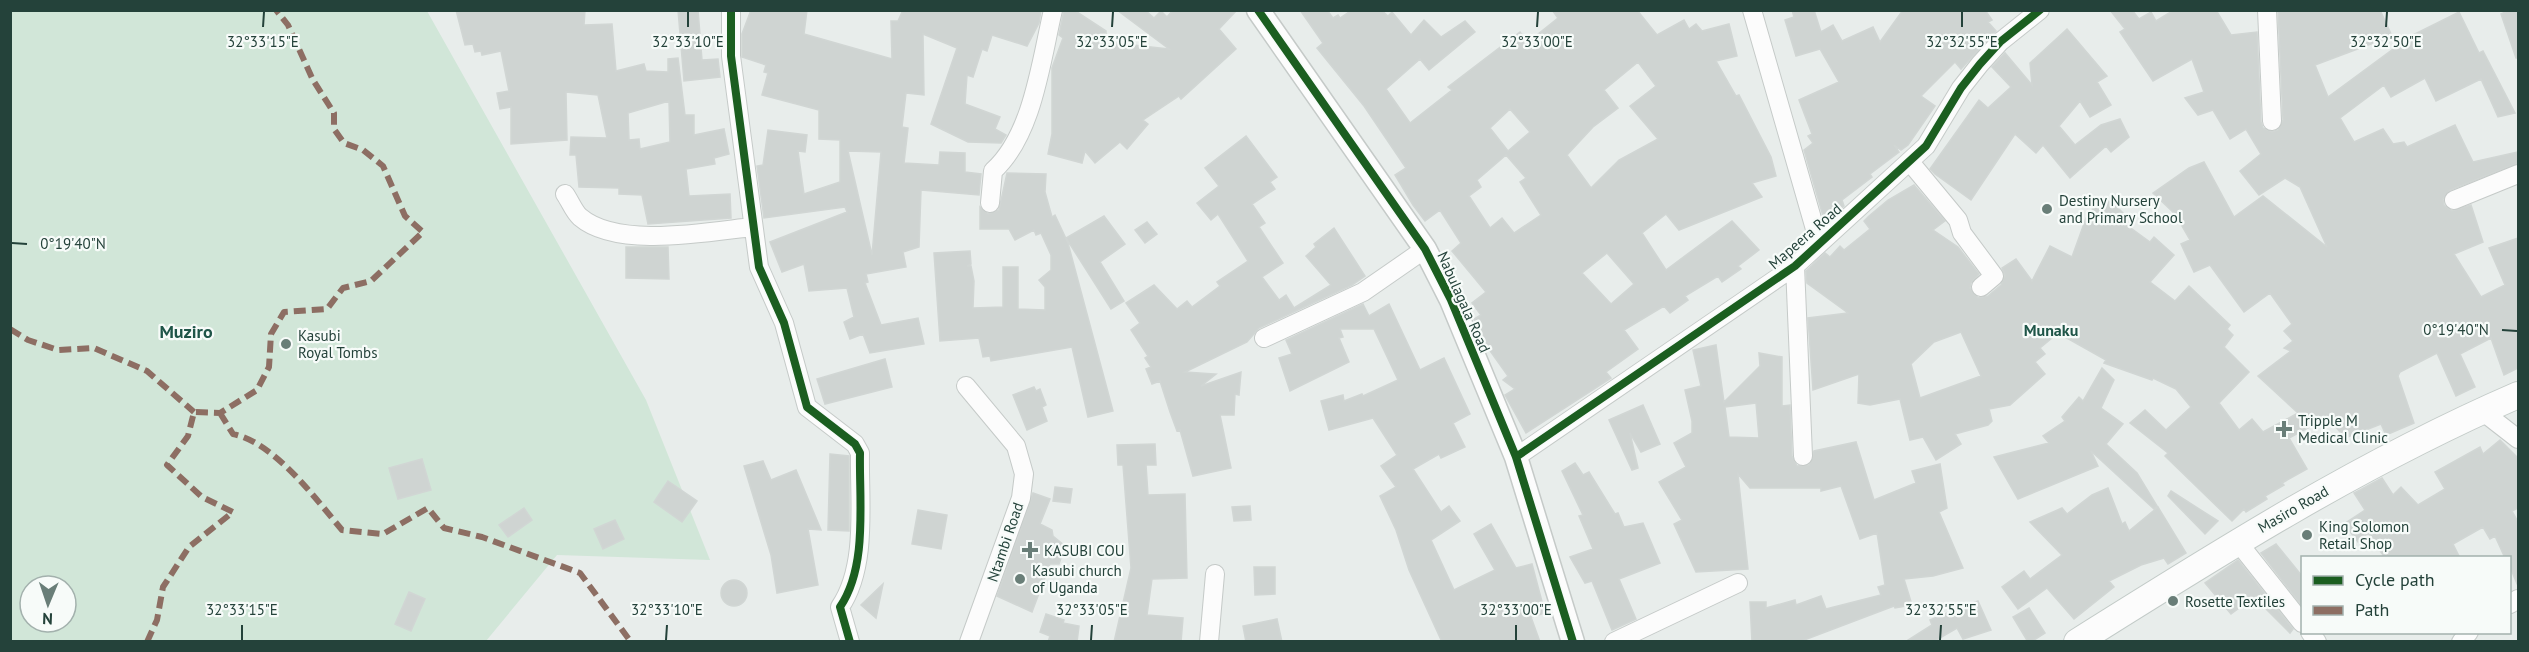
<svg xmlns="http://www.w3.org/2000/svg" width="2529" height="652" font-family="'PT Sans',sans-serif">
<rect width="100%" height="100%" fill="#e8edeb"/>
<path fill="#d1e6d8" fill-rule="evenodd" d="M10 11H427L646 400 710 560 557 555 486 641H11ZM30 586H66V622H30Z"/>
<path fill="#cfd4d2" stroke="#d1d6d4" stroke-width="1.5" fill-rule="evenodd" d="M456 10H585L584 25 612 24 616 71 644 64 646 71 668 72V59L678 58 685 115H694V135L724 129 729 154 714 158 715 164 686 169 689 196 730 194 731 218 648 224 642 195 619 194V188L579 187 576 155H570L571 137 607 138 598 95 566 92 567 140 511 144V107L500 109 497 93 509 91 501 51 482 55 481 51 475 52 473 44 465 45ZM669 101 670 142 640 149 639 139 629 140 628 113Z
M678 10H698L702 60 718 59 720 77 684 81Z
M751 10H807L804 34 892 59 891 21H898L903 10H1041L1039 23 1027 46 992 35 987 51 982 49 973 77 967 75 965 104 1000 117 995 129 1006 135 1001 143 968 142 931 124 957 48 923 34 924 95 906 93 902 127 908 128 904 163 939 165 940 152 965 153V172L981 174 979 195 921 190 919 247 903 252 906 267 866 274 868 282 865 283 881 325 918 318 924 344 870 353 863 334 850 339 844 322 854 317 847 288 809 291 804 264 782 272 770 242 847 212 845 207 764 218 757 166 763 165 768 130 807 135 805 152 798 151 804 194 840 182V140L819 139V110L762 95 768 73 764 72 766 65 742 57V34ZM848 151 881 152 872 255Z
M1064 10H1074L1106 31V42L1169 49 1117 10H1145L1154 18 1161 11 1167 17 1173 10H1237L1219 29 1236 49 1181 99 1179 96 1143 120 1148 124 1127 149 1120 142 1095 163 1085 151 1082 163 1048 154 1052 134V68L1063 38 1059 35Z
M1300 10H1327L1333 18 1338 15 1340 18 1352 10H1381L1388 16 1392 12 1411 35 1424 20 1441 37 1465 21 1475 32 1429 70 1420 59 1386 89 1410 123 1452 90 1448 87 1520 32 1528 42 1558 18 1552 10H1637L1657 35 1684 20 1689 29 1696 24 1702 31 1729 24 1737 56 1716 61 1736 96 1739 95 1771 157 1776 176 1752 183 1762 197 1679 230 1666 214 1642 233 1666 270 1732 221 1759 250 1738 266 1741 269 1722 282 1718 276 1685 296 1688 300 1670 313 1664 306 1624 330 1638 349 1606 372 1611 378 1526 433 1505 395 1515 389 1503 380 1508 376 1483 341 1474 319 1481 315 1472 303 1486 292 1452 251 1461 243 1440 210 1425 221 1413 205 1395 175 1406 168 1364 106 1317 48 1323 43ZM1638 62 1656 86 1630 106 1658 139 1619 160 1591 188 1567 155 1593 127 1618 108 1604 90ZM1510 109 1530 132 1508 151 1490 128ZM1506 155 1526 178 1520 182 1541 215 1514 233 1502 218 1490 228 1469 196 1481 187 1477 180ZM1607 253 1634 284 1611 304 1582 273Z
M1792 10H1814L1821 32 1833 25 1842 41 1873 27 1880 42 1903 10H1985L1992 20 1988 22 1996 31 1961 69 1955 62 1921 96 1935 106 1908 145 1901 150 1894 145 1899 152 1870 174 1872 177 1842 200 1844 206 1825 223 1804 150 1813 143 1808 136 1812 134 1799 100 1839 82 1820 49 1796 56 1785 20 1794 17Z
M2110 10H2132L2139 19 2151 12 2156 21 2174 10H2216L2231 35 2257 32 2261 122 2263 128 2272 132 2278 130 2283 120 2278 10H2380L2392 36 2315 65 2328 97 2411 36 2459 12 2479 53 2483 51 2515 113 2498 117 2481 79 2436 101 2425 78 2391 97 2384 85 2340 118 2354 142 2383 129 2393 144 2404 142 2407 147 2455 125 2473 162 2518 152V163L2450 190 2443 199 2444 205 2452 211 2471 205 2483 242 2454 254 2481 297 2505 285 2489 248 2518 238V368L2504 375 2491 338 2460 354 2475 387 2456 396 2437 353 2400 372 2398 376 2414 423 2386 435 2381 424 2345 438 2328 417 2289 438 2307 469 2282 483 2284 485 2265 496 2267 499 2246 512 2244 509 2232 521 2165 456 2168 453 2130 423 2145 410 2166 430 2191 407 2176 389 2153 378 2152 380 2104 363 2106 360 2058 333 2040 348 2045 354 2035 362 2045 374 2010 405 1989 409 1992 421 1988 425 1955 434 1961 444 1936 460 1923 437 1910 440 1900 399 1870 405 1858 403 1859 374 1813 390 1808 318 1848 313 1807 283 1806 271 1825 253 1830 257 1840 246 1844 250 1870 229 1864 221 1869 216 1888 200 1914 185 1945 221 1933 230 1958 247 1979 274 1971 283 1970 288 1978 298 1988 296 2001 285 2005 275 2002 268 2016 259 2032 281 2050 246 2072 257 2086 218 2102 197 2115 205 2123 213 2117 218 2150 242 2154 237 2174 255 2150 282 2175 301 2189 286 2230 325 2227 329 2233 335 2224 347 2249 372 2219 403 2239 430 2252 419 2263 432 2298 413 2258 376 2291 351 2284 348 2293 341 2284 331 2292 324 2270 293 2244 312 2210 265 2194 272 2181 244 2190 240 2175 214 2153 193 2189 168 2204 162 2234 217 2263 196 2327 247 2300 187 2285 178 2259 195 2240 171 2261 154 2246 129 2230 139 2213 110 2198 115 2185 98 2204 92 2192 59 2153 81 2120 32 2125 29ZM1961 332 1981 376 1920 398 1911 364 1934 342Z
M2510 10H2518V58H2516L2501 14Z
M2067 29 2107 76 2097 82 2111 105 2090 117 2080 101 2059 126 2075 145 2101 125 2120 119 2129 137 2111 152 2106 146 2070 178 2043 145 2036 153 2015 134 1971 200 1935 174 1930 169 1979 100 1988 108 2011 87 1992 67 2005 53 2032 85 2030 63Z
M1246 136 1277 177 1270 182 1275 189 1252 204 1265 223 1259 227 1283 263 1262 277 1279 300 1286 295 1294 308 1331 285 1306 256 1316 247 1314 244 1334 228 1365 276 1352 285 1259 328 1247 342 1185 372 1216 374 1201 386 1241 372 1239 395 1235 394 1234 415H1220L1231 468 1193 476 1180 430 1177 431 1170 412 1160 381 1152 384 1146 369 1151 367 1145 358 1148 356 1131 330 1140 323 1126 303 1154 285 1177 309 1187 301 1192 307 1220 286 1217 282 1248 261 1218 214 1211 220 1197 203 1219 186 1205 168Z
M1007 173 1046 174 1045 192 1052 217 1055 215 1068 243 1113 411 1088 417 1072 347 991 361 990 356 983 357 979 338 940 341 934 253 970 251 971 264 967 266H971L974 281 973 308 1003 307V267H1018V309L1045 310V287L1039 280 1051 270V255L1041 233 1036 235 1034 230 1015 240 1009 229H980V207L988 214 999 210Z
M1104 216 1125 244 1100 262 1124 301 1111 309 1066 238Z
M1147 222 1157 234 1145 243 1135 230Z
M626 247H668L669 279 626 278Z
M1363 304 1369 316 1389 304 1420 370 1444 358 1470 414 1453 423 1465 447 1441 458 1439 454 1413 469 1441 512 1449 506 1460 521 1431 540 1454 590 1495 570 1474 534 1491 524 1516 568 1532 564 1545 613 1531 617 1540 642H1442L1409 570 1396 530 1380 496 1396 487 1381 466 1397 455 1373 418 1329 430 1321 401 1343 395 1344 401 1362 394 1363 396 1398 380 1374 329H1340L1343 337 1339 338 1349 362 1290 391 1279 358 1292 354 1286 340Z
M1716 345 1724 402 1760 366 1759 353 1782 357V406L1790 405 1792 456 1797 466 1809 465 1814 451 1856 442 1874 500 1916 483 1912 471 1940 464 1947 508 1939 512 1963 568 1933 576 1904 579 1912 605 1895 608 1894 606 1799 642H1752L1750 602H1766V608L1795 600 1796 605 1821 596 1826 609 1881 595 1878 587 1885 585 1877 533 1860 539 1841 486 1821 491V488H1750L1738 474 1748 569 1696 572 1674 524 1682 520 1659 482 1686 467 1674 443 1692 433V421L1685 390 1701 386 1693 350ZM1756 403 1759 438 1729 437 1725 407Z
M885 359 892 387 825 404 817 379Z
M2102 368 2114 380 2101 408 2123 424 2106 444 2137 473 2157 506 2154 509 2091 451 2098 466 2018 499 1994 457 2049 443 2043 436 2065 421 2062 417 2079 397 2083 401Z
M1034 387 1036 391 1040 389 1046 405 1042 407 1047 421 1027 430 1013 395Z
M1643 405 1660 444 1641 452 1630 433 1638 468 1632 470 1609 420Z
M2500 440 2518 458V508L2512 511 2518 522V586L2510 567V558H2505L2495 536 2490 539 2483 527 2453 544 2460 558H2385L2368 533 2358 542 2344 524 2365 510 2354 493 2360 490 2382 478 2393 495 2401 487 2418 505 2445 489 2435 472 2480 447 2483 454Z
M1155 444 1156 465H1146L1148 495 1185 494 1187 578 1152 579 1147 615 1183 618 1181 642H1114L1131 568 1123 465H1118L1117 445Z
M830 454 849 456V531L828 530Z
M422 459 431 490 398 499 389 468Z
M763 461 771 480 796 470 821 530 808 529 818 585 777 593 771 555 744 466Z
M1575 463 1583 475 1589 472 1615 514 1618 513 1624 527 1643 523 1660 563 1619 579 1636 619 1612 630 1592 581 1585 583 1570 557 1593 549 1579 516 1583 515 1562 471Z
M668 481 697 501 682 522 654 502Z
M1055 487 1072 489 1070 503 1053 501Z
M2108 488 2122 524 2125 522 2129 531 2158 507 2186 553 2168 564 2164 558 2141 565 2109 581 2114 587 2074 619 2047 588 2018 609 2002 587 2024 571 2030 579 2062 555 2030 522 2062 508 2067 514 2092 495Z
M2171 491 2218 521 2205 534 2168 496Z
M1033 493 1050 499 1040 524 1052 530 1053 536 1065 546 1059 564H1050L1032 612 997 596Z
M1250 506 1251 520 1234 521 1232 507Z
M524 508 532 520 508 537 499 525Z
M918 510 947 515 941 549 912 544Z
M615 520 624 539 603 549 594 529Z
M2276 544 2302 576V606L2261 553Z
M2238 560 2293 629 2290 633 2254 597 2231 614 2205 583Z
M1254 567H1275V594L1255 595Z
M721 593a13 13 0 1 1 26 0a13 13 0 1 1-26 0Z
M883 584 876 618 861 605Z
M409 592 425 599 411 631 395 624Z
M1978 601 1991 630 1963 639 1957 628 1933 642H1905L1932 625 1930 620Z
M2029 608 2045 633 2031 642H2028L2013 617Z
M1046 614 1064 620 1063 623 1079 626 1077 642H1048L1050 636 1040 632Z
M1277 619 1282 642H1246L1243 626Z"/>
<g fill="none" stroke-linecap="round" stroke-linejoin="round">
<defs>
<path id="minor" d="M731 10V56L759 267 784 323 807 407 855 444 860 453C859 501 868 566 840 607L850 642
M1752 10 1819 243
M2267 10 2272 121
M1910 162 1958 220 1962 233 1994 276 1981 287
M565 194C570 201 574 212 580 217 617 249 707 232 752 227
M2454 200 2518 174
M990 203 993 171C1033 135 1041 61 1053 10
M1795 266 1803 456
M1264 338 1363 292 1425 249
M966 386 1016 446 1024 474 1021 498 969 642
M2482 411 2518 439
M1516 457 1795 266 1926 146 1961 88 1980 64 2000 42 2040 10
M2237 541 2302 623
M2510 604 2518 599
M2310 632 2317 642
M1209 642 1215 574
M1614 642 1738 583
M2461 642 2469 632"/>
<path id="tertiary" d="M1258 10 1425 249 1451 300 1516 457 1573 642"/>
<path id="secondary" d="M2077 642C2220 552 2363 462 2518 395"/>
</defs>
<use href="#minor" stroke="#c5cac8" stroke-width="20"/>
<use href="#tertiary" stroke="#c5cac8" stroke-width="25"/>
<use href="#secondary" stroke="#c3cbc8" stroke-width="28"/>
<use href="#minor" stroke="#fcfcfc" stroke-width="18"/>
<use href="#tertiary" stroke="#fcfcfc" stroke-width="22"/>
<use href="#secondary" stroke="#fcfcfc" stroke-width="26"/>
<path stroke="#8d6e63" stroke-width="6" stroke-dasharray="12 6" stroke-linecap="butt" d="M10 329 28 340 58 350 94 348 147 371 194 412
M220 413 233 434C275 443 315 498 342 530L383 534 428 508 444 528 482 537 580 573 631 642
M147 642 157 620 163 587 189 547 233 512 202 497 167 465 188 436 194 412 220 413 257 390 269 367 271 334 284 312 327 309 343 288 371 281 423 232 405 216 383 166 363 150 344 143 334 129V113L313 80 288 25 276 10"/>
<defs>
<path id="cycleway" d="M731 10V56L759 267 784 323 807 407 855 444 860 453C859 501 868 566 840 607L850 642
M1258 10 1425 249 1451 300 1516 457 1573 642
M1516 457 1795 266 1926 146 1961 88 1980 64 2000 42 2040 10"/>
</defs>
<use href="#cycleway" stroke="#f7fbf9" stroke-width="11"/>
<use href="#cycleway" stroke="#1b5e20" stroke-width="8"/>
</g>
<path fill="none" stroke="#24423a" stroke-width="2" d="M263 27 264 12M688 27V12M1112 27 1113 12M1537 27 1538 12M1962 27V12M2386 27 2387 12M12 243 27 244M2502 330 2517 331M242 640V625M666 640 667 625M1091 640 1092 625M1516 640V625M1940 640 1941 625"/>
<g fill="#697e78" stroke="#f7fbf9" stroke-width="2">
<circle cx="2047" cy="209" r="6"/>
<circle cx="286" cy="344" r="6"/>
<path d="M2281 420h6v6h6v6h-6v6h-6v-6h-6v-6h6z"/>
<circle cx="2307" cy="535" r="6"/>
<path d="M1027 541h6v6h6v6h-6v6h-6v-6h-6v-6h6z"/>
<circle cx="1020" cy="579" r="6"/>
<circle cx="2173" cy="601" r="6"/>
</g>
<g text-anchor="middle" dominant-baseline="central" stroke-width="4.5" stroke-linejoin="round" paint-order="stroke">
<g font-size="15" fill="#24423a" stroke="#f7fbf9" text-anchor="start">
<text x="2059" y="200">Destiny Nursery<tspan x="2059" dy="17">and Primary School</tspan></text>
<text x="298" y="335">Kasubi<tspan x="298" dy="17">Royal Tombs</tspan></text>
<text x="2298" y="420">Tripple M<tspan x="2298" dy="17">Medical Clinic</tspan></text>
<text x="2319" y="526">King Solomon<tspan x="2319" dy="17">Retail Shop</tspan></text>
<text x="1044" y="550">KASUBI COU</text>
<text x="1032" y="570">Kasubi church<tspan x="1032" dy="17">of Uganda</tspan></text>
<text x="2185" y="601">Rosette Textiles</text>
</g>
<g font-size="15" fill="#24423a" stroke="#f7fbf9">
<text transform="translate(1805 236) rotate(-41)">Mapeera Road</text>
<text transform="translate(1464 302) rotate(66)">Nabulagala Road</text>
<text transform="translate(2293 509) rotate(-30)">Masiro Road</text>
<text transform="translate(1005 542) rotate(-71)">Ntambi Road</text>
</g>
<g font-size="16" font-weight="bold" fill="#1f5548" stroke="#f7fbf9">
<text x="2051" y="330">Munaku</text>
</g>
<g font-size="18" font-weight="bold" fill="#1f5548" stroke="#f7fbf9">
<text x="186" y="331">Muziro</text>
</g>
</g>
<g font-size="15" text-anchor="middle" fill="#24423a" stroke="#f7fbf9" stroke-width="4.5" stroke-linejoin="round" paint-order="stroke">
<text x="263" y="47">32°33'15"E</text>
<text x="688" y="47">32°33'10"E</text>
<text x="1112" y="47">32°33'05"E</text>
<text x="1537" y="47">32°33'00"E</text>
<text x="1962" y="47">32°32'55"E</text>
<text x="2386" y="47">32°32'50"E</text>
<text x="73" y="249">0°19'40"N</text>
<text x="2456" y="335">0°19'40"N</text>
<text x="242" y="615">32°33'15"E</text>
<text x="667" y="615">32°33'10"E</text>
<text x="1092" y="615">32°33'05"E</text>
<text x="1516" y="615">32°33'00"E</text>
<text x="1941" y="615">32°32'55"E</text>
</g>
<rect width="2529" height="652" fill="none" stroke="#24423a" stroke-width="24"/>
<rect x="2301" y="556" width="210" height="78" fill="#f7fbf9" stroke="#a3b1ad" stroke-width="1.5"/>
<rect x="2313" y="576" width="30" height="9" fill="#1b5e20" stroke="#a3b1ad" stroke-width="1.5"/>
<text x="2355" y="586" font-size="18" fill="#24423a">Cycle path</text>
<rect x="2313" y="606" width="30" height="9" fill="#8d6e63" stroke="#a3b1ad" stroke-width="1.5"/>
<text x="2355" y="616" font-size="18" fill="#24423a">Path</text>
<g transform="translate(48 604) rotate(182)"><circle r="28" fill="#f7fbf9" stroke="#a3b1ad" stroke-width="1.5"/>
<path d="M0-4.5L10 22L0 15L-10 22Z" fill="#697e78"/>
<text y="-9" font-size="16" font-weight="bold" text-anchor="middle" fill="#24423a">N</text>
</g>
</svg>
